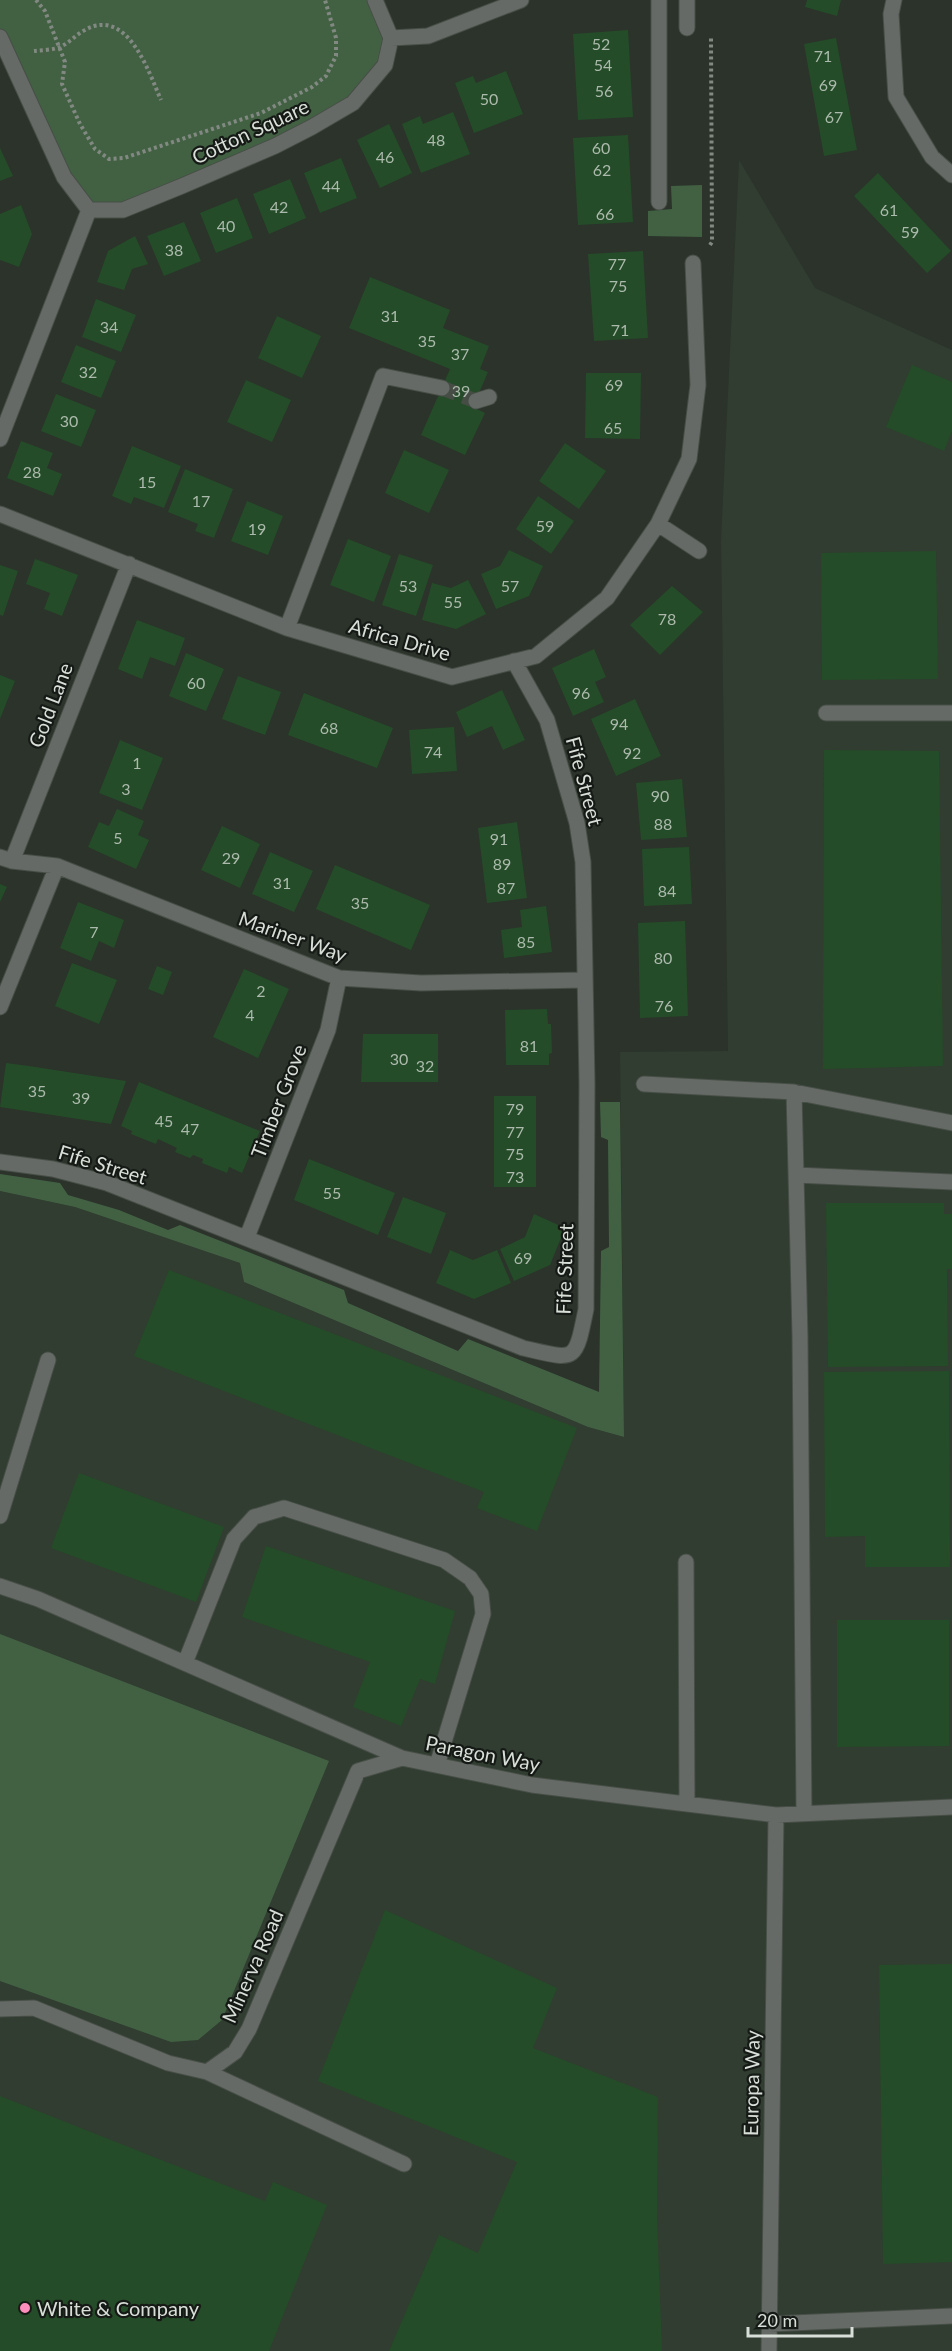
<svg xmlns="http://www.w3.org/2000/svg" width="952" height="2351" font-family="Lato,sans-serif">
<rect width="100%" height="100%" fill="#2b332b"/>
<path fill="#303d30" d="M739 160 815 288 952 350V2351H0V1191L75 1207 240 1263 244 1282 588 1427 624 1437 620 1052 728 1051 721 540Z"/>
<path fill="#426143" d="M0 0H375L391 38 385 65 353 103 123 210H89L0 37Z
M702 185V237L648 236V211L672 209 671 186Z
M600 1102H620L624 1437 588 1427 244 1282 240 1263 75 1207 0 1191V1174L60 1183 68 1195 119 1210 168 1230 180 1225 344 1290 348 1303 458 1351 468 1339 599 1392 601 1251 609 1247 608 1140 601 1137Z
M0 1634 329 1761 222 2020 198 2040 171 2042 0 1981Z"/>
<path fill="#254c28" d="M807 0H841L837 16 805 7Z
M628 30 633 117 578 120 573 34Z
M836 38 857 150 824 156 804 44Z
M506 71 523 114 474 133 455 83 473 76 476 83Z
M453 112 470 154 421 173 402 124 420 116 423 124Z
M389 124 412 173 380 188 357 140Z
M628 135 633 222 578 225 573 138Z
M0 148 13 176 0 181Z
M341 158 357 198 320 213 304 173Z
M878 173 951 251 927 273 854 196Z
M290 179 306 218 269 234 253 194Z
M237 198 253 238 216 253 200 213Z
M21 205 32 234 19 267 0 260V214Z
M184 222 201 261 164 276 147 236Z
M135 236 148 264 132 269 124 290 97 282 108 251Z
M643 251 648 338 594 341 588 254Z
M370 277 450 310 443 328 489 346 480 369 488 372 473 407 485 413 465 455 421 435 450 369 349 328Z
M96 299 136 315 121 352 82 337Z
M277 316 321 336 302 378 258 358Z
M76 345 116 361 101 398 61 382Z
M912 365 952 382V431L944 451 886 427Z
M586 373H641L640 439 585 438Z
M246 380 291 400 272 442 227 422Z
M56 394 96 410 81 447 41 431Z
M21 441 53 453 47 468 62 474 53 496 7 478Z
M565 443 606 471 579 509 539 481Z
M132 446 181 466 164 508 134 497 131 504 112 496Z
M404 450 449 470 429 513 385 493Z
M185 469 233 489 214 538 195 531 198 524 168 512Z
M538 496 574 521 551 554 516 529Z
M247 501 283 516 268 555 231 541Z
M348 539 391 556 374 602 330 585Z
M509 550 543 566 529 596 496 609 481 574 500 566Z
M936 551 938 679 822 680 821 553Z
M399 554 433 565 416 616 382 605Z
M35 559 78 575 62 616 44 609 50 593 26 584Z
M0 565 18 571 3 616 0 615Z
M468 580 486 614 456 629 422 620 432 583 451 588Z
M672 586 703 612 660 655 630 625Z
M137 620 185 638 175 666 150 657 142 679 118 669Z
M594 649 606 677 595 682 604 702 573 716 552 668Z
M186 653 224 669 206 711 169 696Z
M0 675 15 681 0 719Z
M238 676 281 692 265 735 222 719Z
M502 690 525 740 503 750 492 726 467 737 456 712Z
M304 693 393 728 377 768 288 735Z
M635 699 661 756 616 776 591 719Z
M454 727 457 771 412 774 409 730Z
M120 740 163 758 142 810 99 793Z
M824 750 939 751 943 1066 823 1069Z
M682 779 687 837 641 840 636 783Z
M117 809 144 821 138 835 149 840 136 869 88 847 99 822 109 826Z
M517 822 527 898 487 903 478 828Z
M222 826 260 844 240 888 201 870Z
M689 847 692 904 644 906 642 849Z
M270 852 313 871 294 912 252 894Z
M335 865 430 905 411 950 316 909Z
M0 884 7 887 0 902Z
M78 902 124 920 114 948 99 941 91 961 60 948Z
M546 906 552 952 504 958 501 930 522 927 520 910Z
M685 921 688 1016 640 1018 638 923Z
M72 963 117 980 99 1024 55 1006Z
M157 966 172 972 163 995 148 989Z
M244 969 289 989 258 1058 213 1037Z
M547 1009 548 1024H551L552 1053 549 1054V1065H506L505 1010Z
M363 1034H438V1082H361Z
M6 1063 29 1066 126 1081 111 1124 0 1107Z
M139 1082 260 1131 242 1173 229 1167 227 1173 202 1163 203 1159 193 1155 190 1158 175 1152 177 1148 158 1139 156 1144 131 1134 132 1131 121 1126Z
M494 1096H536V1187H494Z
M309 1159 395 1193 378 1235 294 1200Z
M403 1197 446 1213 431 1254 387 1237Z
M826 1203H944V1214H952V1269H947L948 1366 828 1367Z
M534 1214 565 1228 550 1265 514 1281 500 1249 525 1237Z
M450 1250 473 1260 497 1250 511 1283 474 1299 436 1283Z
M169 1270 577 1428 537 1531 477 1508 484 1492 134 1356Z
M949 1371 950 1567H865V1536L825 1537 824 1372Z
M79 1473 224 1527 196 1602 51 1548Z
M266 1546 455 1611 435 1684 420 1679 401 1726 353 1707 370 1662 242 1617Z
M837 1620H949V1746L837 1747Z
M385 1910 557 1988 533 2048 658 2097 657 2218 662 2351H389L439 2235 478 2253 517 2162 318 2081Z
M952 1964V2262L883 2264 879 1965Z
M0 2096 265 2201 273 2182 327 2205 269 2351H0Z"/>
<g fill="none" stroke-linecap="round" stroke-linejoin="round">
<path stroke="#454d45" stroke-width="15" stroke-dasharray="15 8" stroke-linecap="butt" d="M442 388 476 401"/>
<defs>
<path id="minor" d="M687 0V28
M894 0 891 14 896 97 932 157 952 175
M0 37 64 177 89 210H123L182 186 275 146 312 127 353 103 385 65 391 38 375 0
M391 38 428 36 521 0
M659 202V0
M476 401 489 397
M0 439 89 210
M0 514 287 628 452 677 536 656 607 598 658 524 689 459 698 385 693 263
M658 524 699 551
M287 628 383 376 442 388
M826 713H952
M0 857 12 861 57 866 339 978 421 983 585 980
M12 861 129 564
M0 1007 57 866
M644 1084 794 1092 952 1123
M794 1092 800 1336 804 1813
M0 1162 53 1169 107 1183 523 1348C576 1360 575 1364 586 1309L587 1083 583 862 577 823 547 720 514 661
M796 1175 952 1182
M247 1237 328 1030 339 978
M0 1516 48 1360
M686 1562 687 1804
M0 1586 38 1599 402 1758 532 1785 776 1815 952 1807
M185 1663 234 1539 254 1517 284 1508 444 1560 470 1578 481 1594 483 1614 437 1765
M0 2009 34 2008 168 2063 207 2072 235 2052 249 2029 358 1771 402 1758
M207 2072 404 2164
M769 2324 952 2316
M769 2351 776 1815"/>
</defs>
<use href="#minor" stroke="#474e47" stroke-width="17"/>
<path stroke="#828982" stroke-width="4" stroke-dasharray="3 3" stroke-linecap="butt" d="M36 0 45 11 65 62 62 84 80 124 95 149 109 159 124 158 261 113 312 87 326 76 336 56V38L325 0
M34 51C43 50 55 50 62 46 70 42 77 34 85 30 128 6 149 73 161 100
M710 245 712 242 711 37"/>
<use href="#minor" stroke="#666a66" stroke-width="15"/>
</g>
<circle fill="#fe8ebb" stroke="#161a16" stroke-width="2" cx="25" cy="2308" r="6"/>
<g text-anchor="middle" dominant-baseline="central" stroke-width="4.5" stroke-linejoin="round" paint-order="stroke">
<g font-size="16" fill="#abbaac">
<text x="601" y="43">52</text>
<text x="823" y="55">71</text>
<text x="603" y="64">54</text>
<text x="828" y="84">69</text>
<text x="604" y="90">56</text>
<text x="489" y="98">50</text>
<text x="834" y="116">67</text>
<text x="436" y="139">48</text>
<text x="601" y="147">60</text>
<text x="385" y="156">46</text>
<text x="602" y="169">62</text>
<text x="331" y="185">44</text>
<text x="279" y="206">42</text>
<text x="889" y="209">61</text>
<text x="605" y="213">66</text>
<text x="226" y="225">40</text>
<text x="910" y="231">59</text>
<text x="174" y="249">38</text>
<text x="617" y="263">77</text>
<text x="618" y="285">75</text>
<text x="390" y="315">31</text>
<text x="109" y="326">34</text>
<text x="620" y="329">71</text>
<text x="427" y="340">35</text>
<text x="460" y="353">37</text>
<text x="88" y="371">32</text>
<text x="614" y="384">69</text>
<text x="461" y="390">39</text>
<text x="69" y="420">30</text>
<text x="613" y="427">65</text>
<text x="32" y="471">28</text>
<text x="147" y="481">15</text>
<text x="201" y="500">17</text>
<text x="545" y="525">59</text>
<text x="257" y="528">19</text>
<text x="408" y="585">53</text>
<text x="510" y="585">57</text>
<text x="453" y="601">55</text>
<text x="667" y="618">78</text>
<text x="196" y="682">60</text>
<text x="581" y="692">96</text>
<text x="619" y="723">94</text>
<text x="329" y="727">68</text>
<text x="433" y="751">74</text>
<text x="632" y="752">92</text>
<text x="137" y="762">1</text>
<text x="126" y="788">3</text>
<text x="660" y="795">90</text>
<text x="663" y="823">88</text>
<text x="118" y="837">5</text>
<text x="499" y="838">91</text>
<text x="231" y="857">29</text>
<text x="502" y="863">89</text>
<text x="282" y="882">31</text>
<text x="506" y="887">87</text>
<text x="667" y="890">84</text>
<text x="360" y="902">35</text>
<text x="94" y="931">7</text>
<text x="526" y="941">85</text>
<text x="663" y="957">80</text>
<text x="261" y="990">2</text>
<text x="664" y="1005">76</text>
<text x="250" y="1014">4</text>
<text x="529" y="1045">81</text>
<text x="399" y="1058">30</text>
<text x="425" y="1065">32</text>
<text x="37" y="1090">35</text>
<text x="81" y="1097">39</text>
<text x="515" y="1108">79</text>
<text x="164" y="1120">45</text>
<text x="190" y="1128">47</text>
<text x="515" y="1131">77</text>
<text x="515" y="1153">75</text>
<text x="515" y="1176">73</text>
<text x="332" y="1192">55</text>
<text x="523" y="1257">69</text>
</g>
<g font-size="20" fill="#d8ded8" stroke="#161a16">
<text transform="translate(250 131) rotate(-25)">Cotton Square</text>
<text transform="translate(400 639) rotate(16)">Africa Drive</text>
<text transform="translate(50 705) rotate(-69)">Gold Lane</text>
<text transform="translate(585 781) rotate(75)">Fife Street</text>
<text transform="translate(293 936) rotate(20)">Mariner Way</text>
<text transform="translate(278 1101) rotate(-69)">Timber Grove</text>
<text transform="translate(103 1164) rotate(17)">Fife Street</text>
<text transform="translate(564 1269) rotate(-88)">Fife Street</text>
<text transform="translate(483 1753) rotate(11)">Paragon Way</text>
<text transform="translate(252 1966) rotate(-66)">Minerva Road</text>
<text transform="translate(751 2083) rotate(-89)">Europa Way</text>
</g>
<g font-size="20" fill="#d8ded8" stroke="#161a16" text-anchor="start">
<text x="37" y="2308">White &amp; Company</text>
</g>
</g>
<path d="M748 2327v9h104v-9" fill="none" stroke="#d8ded8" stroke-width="3"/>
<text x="757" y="2327" font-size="18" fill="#d8ded8" stroke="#161a16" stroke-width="4.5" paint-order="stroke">20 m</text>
</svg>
